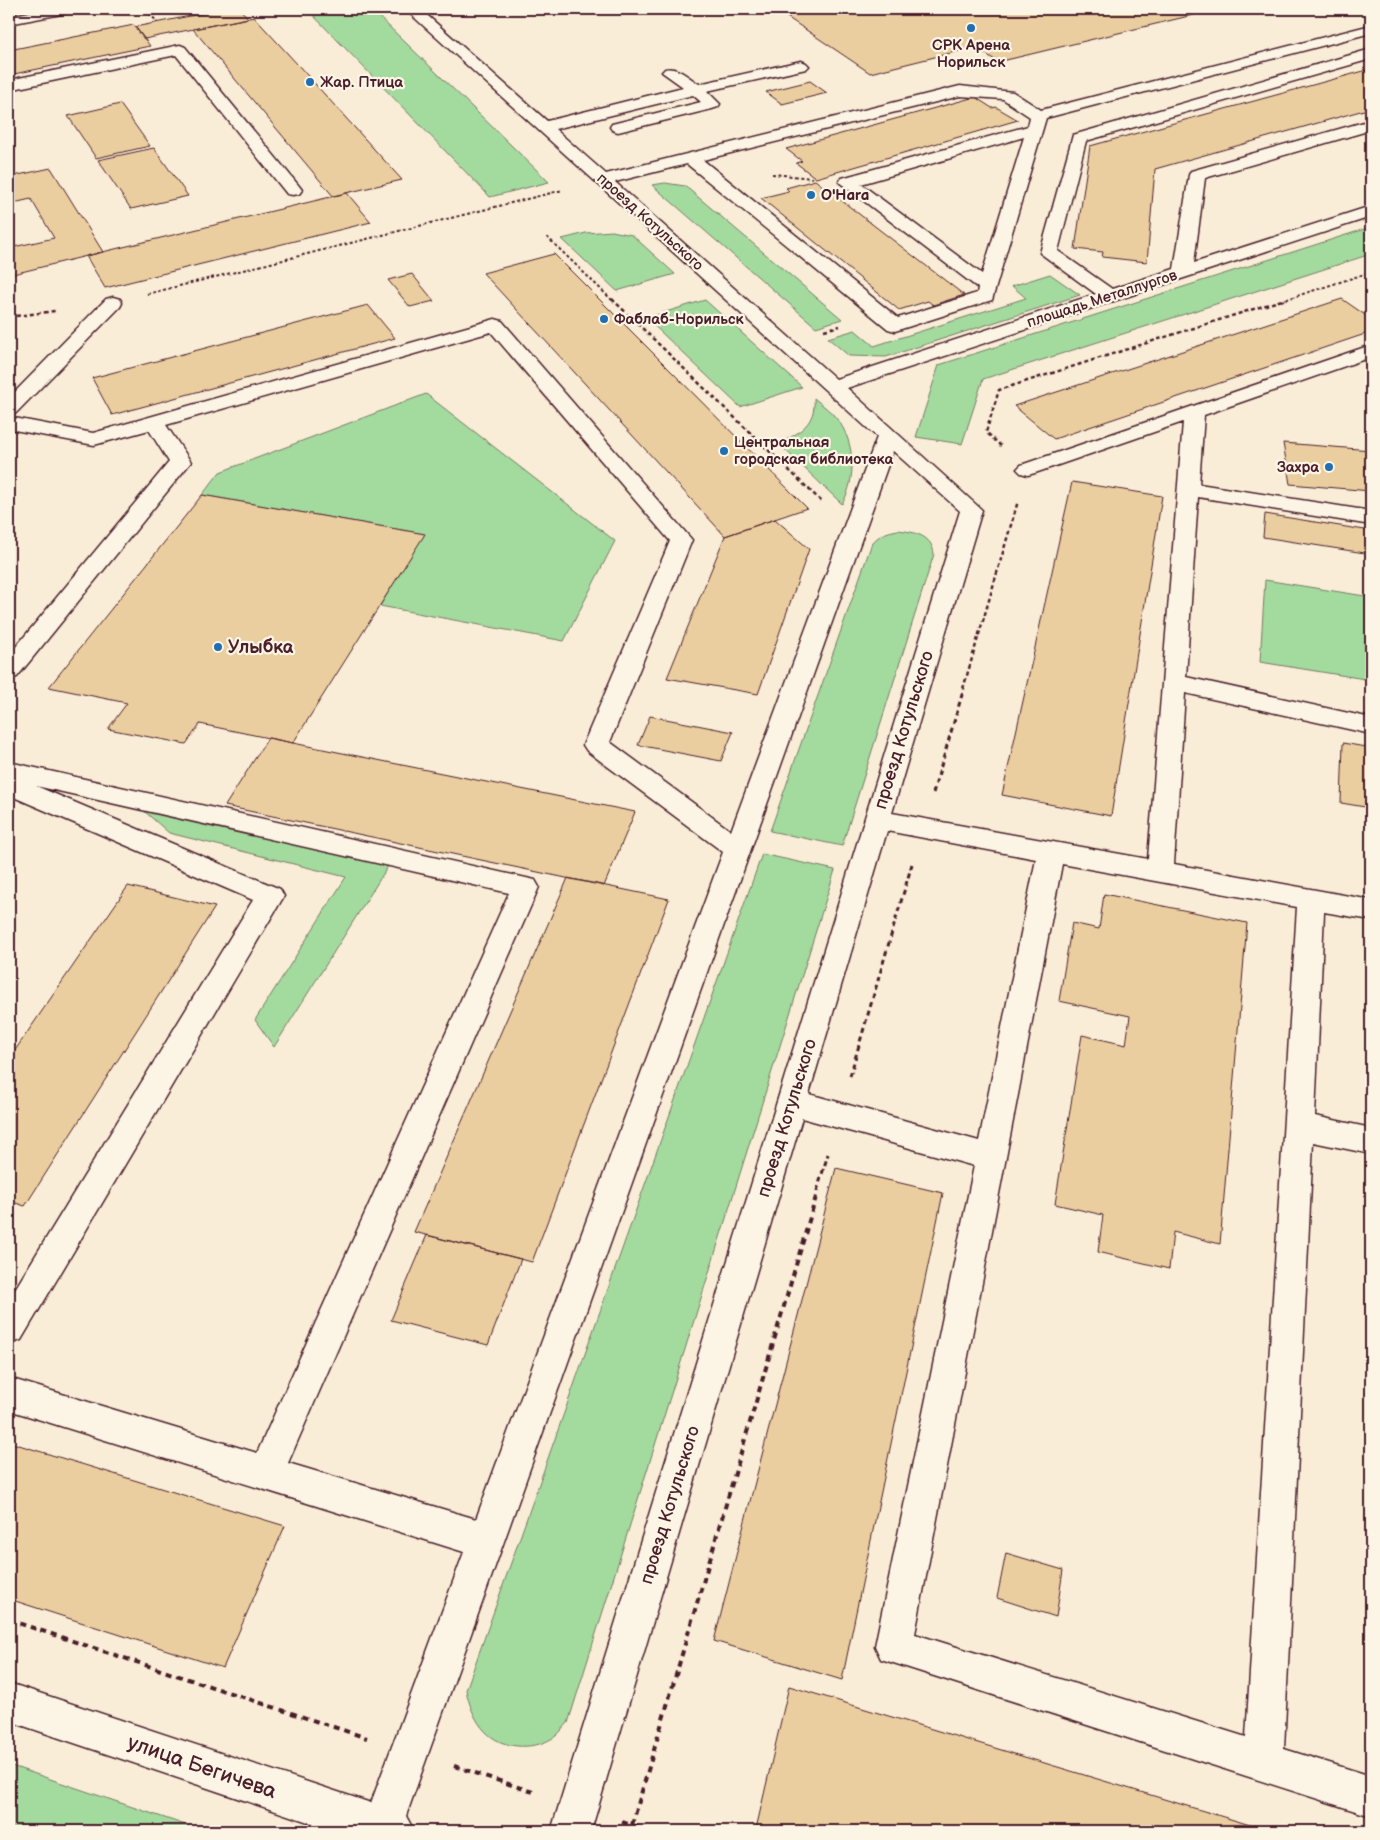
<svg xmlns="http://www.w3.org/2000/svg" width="1380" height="1840" font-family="'Balsamiq Sans',sans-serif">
<rect width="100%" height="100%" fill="#f9edd7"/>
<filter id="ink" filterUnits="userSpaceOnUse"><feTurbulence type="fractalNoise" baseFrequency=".02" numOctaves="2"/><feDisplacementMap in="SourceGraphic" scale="10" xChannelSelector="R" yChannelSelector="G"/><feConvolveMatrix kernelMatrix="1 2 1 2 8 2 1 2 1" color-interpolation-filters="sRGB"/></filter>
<g filter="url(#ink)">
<path fill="#a3da9e" stroke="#767c64" d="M307 9H371L549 182 490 197Z
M665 183 685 186 842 319 816 327 652 185Z
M1371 227V254L983 379 962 444 916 437 939 365Z
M612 231 632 235 675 274 617 291 562 239 586 233Z
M1050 274 1080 295 886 357 849 356 828 338 855 330 874 346 1026 298 1012 286Z
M705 300 802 387 740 407 646 318Z
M426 394 615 541 564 641 380 606 424 534 202 495 220 472Z
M814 398C822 405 831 411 837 419 855 441 857 479 842 504L779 444C800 432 816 424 814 398Z
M898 530C914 532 932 535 934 554L842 846 770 831 872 543C880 534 887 532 898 530Z
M1265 580 1371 597V680L1260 662Z
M136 804 390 863 274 1047 255 1020 346 877 169 833Z
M762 854 835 870 568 1723C563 1728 558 1736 551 1739 541 1745 529 1747 517 1746 485 1743 472 1718 466 1690Z
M9 1765 203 1831H9Z"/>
<path fill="#ebce9f" stroke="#4a1f2b" d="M225 9H240L248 18 144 39 135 27Z
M775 9H1218L998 62 975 47 870 73Z
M254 17 288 54 402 180 333 196 193 29Z
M134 25 150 46 9 75V50Z
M1371 69V108L1155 169 1147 262 1102 257 1103 252 1075 249 1090 146Z
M810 81 827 93 782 104 766 92Z
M975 97 992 108 996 107 1018 120 816 178 796 163 802 161 786 149Z
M120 104 150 146 96 158 68 116Z
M154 148 188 196 131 209 98 160Z
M51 168 103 252 9 275V248L54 238 31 199 9 204V177Z
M815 180 850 207 964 295 933 305 928 301 899 310 761 198 789 191 786 188Z
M347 193 371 222 105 288 86 256Z
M554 254 661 361 807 508 725 536 483 273Z
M412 274 434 301 410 307 388 280Z
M1342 299 1371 319V332L1054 439 1014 406Z
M368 305 395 338 112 415 92 378Z
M1283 443 1371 450V491L1290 484Z
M1072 482 1162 496 1111 816 1002 795Z
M202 495 425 534 293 743 200 724 186 744 108 729 127 703 49 687Z
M1265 514 1371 531V554L1263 537Z
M775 519 809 549 758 694 667 678 725 536Z
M650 716 733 732 721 761 638 745Z
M268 738 293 743 635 812 604 886 225 806Z
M1343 743 1371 748V808L1341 803Z
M568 878 669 899 532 1262 414 1232Z
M128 886 215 907 25 1206 9 1201V1059Z
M1104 894 1247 923 1220 1244 1173 1232 1169 1269 1098 1252 1103 1215 1055 1204 1082 1035 1126 1045 1130 1016 1059 1001 1072 923 1099 929Z
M836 1168 943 1193 842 1680 714 1641Z
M427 1235 521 1259 488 1345 391 1320Z
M9 1442 285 1526 223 1668 9 1599Z
M1006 1553 1063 1570 1056 1617 997 1598Z
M789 1686 1270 1831H761L756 1829Z"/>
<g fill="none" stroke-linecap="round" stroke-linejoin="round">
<defs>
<path id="minor" d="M45 9H74L72 12 67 13 9 24V16Z
M405 9H420L547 121 683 87 662 72 665 69C677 66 688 77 699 84L801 61 806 63 809 66 806 69 707 91 720 104 718 107 712 109 618 132 612 130 610 127 612 124 701 102 693 95 555 129 606 174 960 86 1013 92 1041 110 1371 25V33L1046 118 992 300 895 331 888 329 687 164 615 182 836 379 1096 294 1040 253 1073 135 1371 49V59L1086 141 1058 251 1112 289 1174 269 1189 175 1191 171 1371 120V130L1205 178 1194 263 1371 206V217L847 388 982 510 892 813 1148 859 1183 422 1035 473 1028 475 1021 473 1017 469 1021 465 1371 345V357L1204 415 1199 484 1371 511V525L1198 497 1186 677 1371 718V734L1185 693 1174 864 1371 900V920L1324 912 1315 1116 1371 1128V1154L1313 1142 1284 1749 1371 1776V1816L881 1659 875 1646 974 1166 802 1118 591 1831H551L960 511 893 451 406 1816 414 1831H335L9 1721V1683L371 1803 464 1552 9 1410V1378L257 1453 509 893 36 786 280 889 284 896 21 1340 9 1344V1299L253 900 9 795V762L535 880 539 887 288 1463 476 1519 723 852 587 751 583 745 670 541 491 332 166 425 191 462 17 677 9 679V655L169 462 149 430 94 445 9 429V417L93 433 488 321 495 319 502 321 692 540 610 742 731 831 877 437ZM960 96 1003 99 1030 117 1028 126 842 178 839 182 978 288 977 293 898 318 703 160ZM1024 137 982 274 861 184ZM887 831 1036 859 979 1141 809 1094ZM1062 864 1297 907 1246 1737 915 1634Z
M180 45 185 47 299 186 302 190 299 194 293 195 287 194 176 55 9 90V80Z
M113 297 120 299 122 303 120 307 16 413 9 415V398L106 299Z"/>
</defs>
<use href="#minor" stroke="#4a1f2b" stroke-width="3"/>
<path stroke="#4a1f2b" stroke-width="2" stroke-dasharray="3 2.5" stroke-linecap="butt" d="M146 9 157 22
M99 14 123 9
M772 174 813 178
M547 237 613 301
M147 294 563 190
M1281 301 1371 272"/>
<path stroke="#4a1f2b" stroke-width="2.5" stroke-dasharray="4 3" stroke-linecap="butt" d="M612 299 823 503
M9 317 55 311
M824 330 840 326
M1001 446 986 432 999 390 1285 299
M963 689 1018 501"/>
<path stroke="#4a1f2b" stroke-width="3" stroke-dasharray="5 4" stroke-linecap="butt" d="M933 793 964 688
M850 1076 912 864
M817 1191 828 1154"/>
<path stroke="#4a1f2b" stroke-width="4" stroke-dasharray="6 5" stroke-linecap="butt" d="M9 1620 367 1738
M454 1766 533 1792
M622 1822 650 1831
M632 1825 818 1190"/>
<use href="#minor" fill="#fcf5e5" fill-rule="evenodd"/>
</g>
</g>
<g fill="#1f6fb2" stroke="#fcf5e5" stroke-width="2">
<circle cx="971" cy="28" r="5"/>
<circle cx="310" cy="82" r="5"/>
<circle cx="811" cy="195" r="5"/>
<circle cx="604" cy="319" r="5"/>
<circle cx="724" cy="451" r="5"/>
<circle cx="1329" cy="467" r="5"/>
<circle cx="218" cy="647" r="5"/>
</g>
<g text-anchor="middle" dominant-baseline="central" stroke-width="4.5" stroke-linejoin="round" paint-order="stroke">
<g font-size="15" font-weight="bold" fill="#4a1f2b" stroke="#fcf5e5" text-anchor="start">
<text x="971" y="45" text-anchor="middle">СРК Арена<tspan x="971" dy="17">Норильск</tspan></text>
<text x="320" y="82">Жар. Птица</text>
<text x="821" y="195">O'Hara</text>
<text x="614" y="319">Фаблаб-Норильск</text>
<text x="734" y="442">Центральная<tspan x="734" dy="17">городская библиотека</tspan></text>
<text x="1319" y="467" text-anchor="end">Захра</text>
</g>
<g font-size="15" fill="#4a1f2b" stroke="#fcf5e5">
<text transform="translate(650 222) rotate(42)">проезд Котульского</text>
<text transform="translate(1102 299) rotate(-18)">площадь Металлургов</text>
</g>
<g font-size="18" font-weight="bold" fill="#4a1f2b" stroke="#fcf5e5" text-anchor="start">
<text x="228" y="647">Улыбка</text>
</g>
<g font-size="18" fill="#4a1f2b" stroke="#fcf5e5">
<text transform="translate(904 730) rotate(-73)">проезд Котульского</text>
<text transform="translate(787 1118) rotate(-73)">проезд Котульского</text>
<text transform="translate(670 1505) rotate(-73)">проезд Котульского</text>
</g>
<g font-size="21" fill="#4a1f2b" stroke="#fcf5e5">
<text transform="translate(202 1767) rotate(19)">улица Бегичева</text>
</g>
</g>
<rect width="1380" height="1840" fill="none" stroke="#fcf5e5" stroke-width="30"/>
<rect x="15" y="15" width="1350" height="1810" fill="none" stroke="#4a1f2b" stroke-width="2" filter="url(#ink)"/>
</svg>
